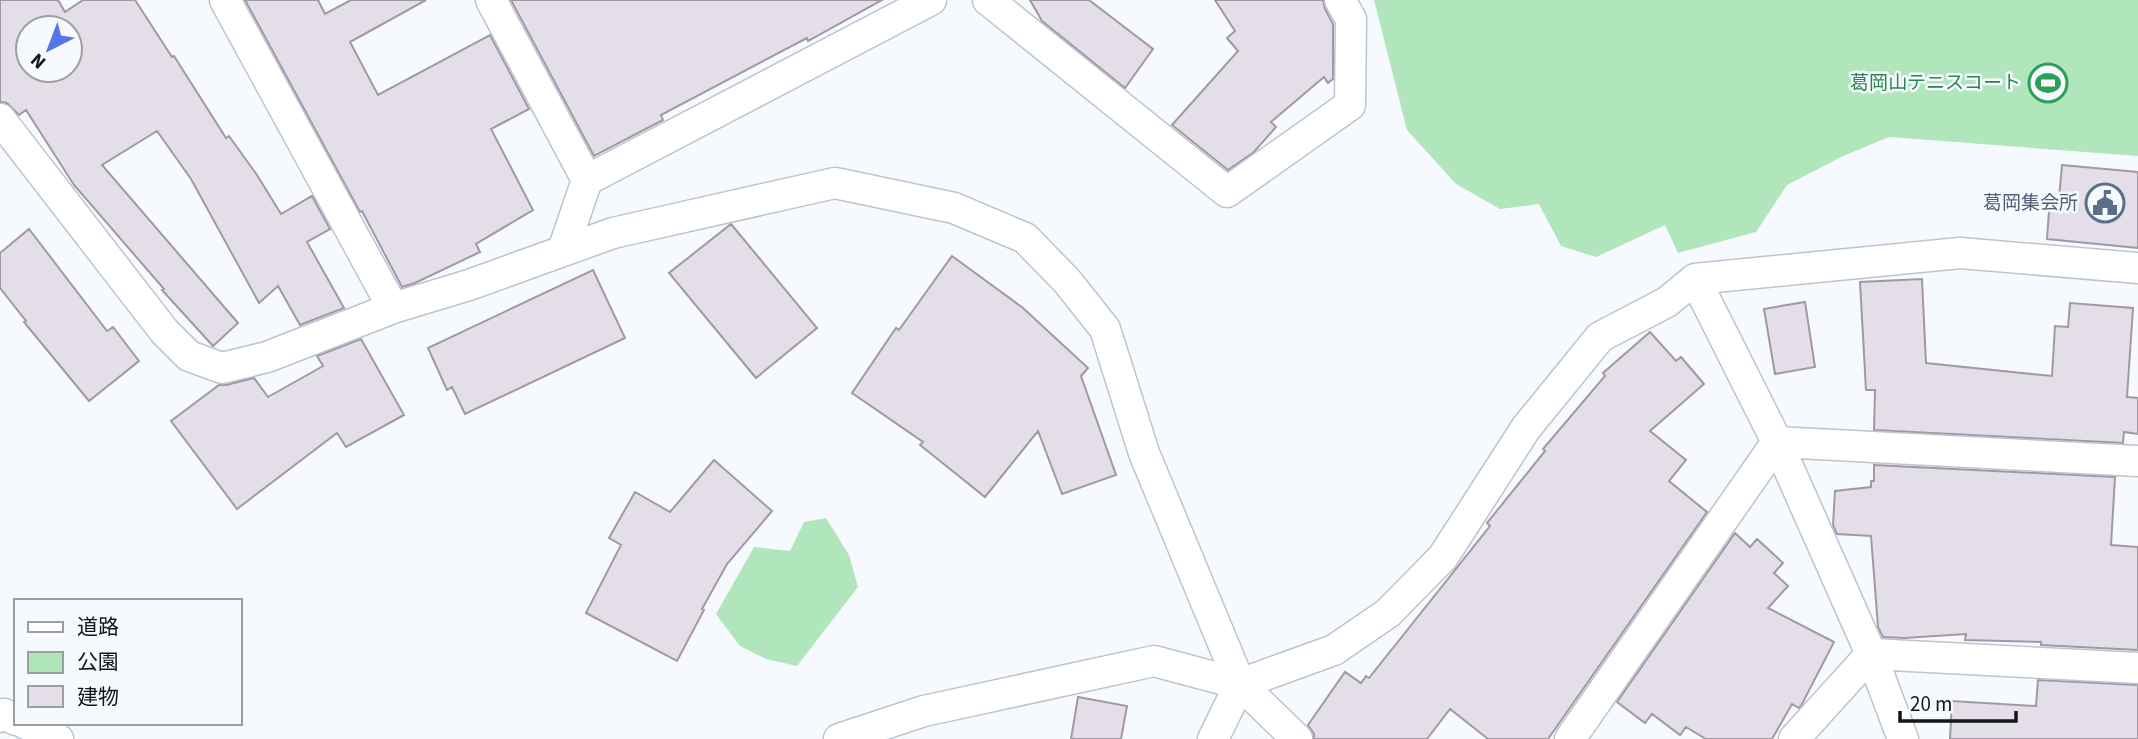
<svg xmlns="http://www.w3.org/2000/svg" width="2138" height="739" font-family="'Source Sans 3','Noto Sans JP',sans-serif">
<rect width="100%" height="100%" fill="#f6fafe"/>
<path fill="#b1e5bc" d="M1374 0H2138V156L1889 137 1843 156 1787 185 1756 232 1678 253 1665 225 1596 257 1561 246 1539 204 1500 209 1456 184 1407 130Z
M826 518 849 555 858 587 797 666 766 659 740 646 716 614 754 547 790 551 804 522Z"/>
<path fill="#e4dee9" stroke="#a099a4" stroke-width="2" fill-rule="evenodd" d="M0 0H58L65 12 83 0H135L172 57 174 56 226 138 229 136 257 175 281 214 312 196 330 229 307 242 344 308 300 325 278 286 259 303 191 179 157 131 102 165 238 323 213 346 162 290 164 289 74 185 26 110 19 115 7 103 0 102ZM28 28H70V70H28Z
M245 0H318L325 14 351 0H426L350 42 378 95 490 35 529 109 491 129 533 210 476 244 480 252 415 283 402 287 362 211 360 212Z
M511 0H882L808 41 807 38 661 115 663 120 594 156Z
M1030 0H1089L1153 49 1125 88 1042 21Z
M1215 0H1323L1325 9 1333 24V79L1328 83 1324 77 1271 122 1276 127 1254 152 1228 170 1172 125 1238 51 1227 38 1235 31Z
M2062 165 2138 172V248L2047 239 2050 197 2059 198Z
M731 224 817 328 756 378 669 273Z
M29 229 107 331 113 327 139 361 89 401 24 322 26 321 0 288V253Z
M952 256 1023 308 1088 368 1081 376 1116 475 1062 494 1038 431 985 497 920 445 923 442 852 393 896 328 899 330Z
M593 270 625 338 465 414 452 387 447 390 428 348Z
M1922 279 1926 363 2052 376 2055 326 2068 327 2070 303 2133 308 2127 397 2138 398V434L2124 432 2123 443 1874 430 1875 390H1866L1860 282Z
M1805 302 1815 367 1775 374 1764 309Z
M1650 332 1676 361 1681 357 1704 384 1650 431 1686 460 1669 481 1707 512 1548 739H1488L1450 709 1427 739H1314V734L1308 725 1345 672 1361 683 1366 676 1369 678 1490 526 1487 523 1545 451 1543 449 1605 376 1603 373Z
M361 339 404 415 346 447 337 433 237 509 171 421 219 385H226L254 378 268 397 323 366 317 356Z
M714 460 772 511 727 564 702 609 704 610 677 661 586 613 621 545 609 538 635 492 670 512Z
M1874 465 2115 477 2111 545 2138 547V650L2041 645V642L1965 640 1966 634 1904 638 1883 637 1878 627 1871 536 1837 534 1833 525 1835 491 1871 487V481H1874Z
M1735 533 1750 547 1757 539 1783 563 1774 573 1788 586 1768 608 1834 642 1802 704 1799 708 1792 704 1772 739H1706L1686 727 1680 735 1652 714 1645 723 1617 702Z
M2038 680 2138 685V739H1950L1952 701 2036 706Z
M1078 697 1127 706 1121 739H1071Z"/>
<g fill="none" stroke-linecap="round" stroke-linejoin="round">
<defs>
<path id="street" d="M225 0 393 308
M491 0 587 180
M988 0 1227 192 1350 105 1351 19 1340 0
M0 119 164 331 189 356 222 368 267 357 393 308 469 285 613 233 835 183 954 208 1025 238 1067 281 1105 329 1144 453 1240 684 1297 739
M563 250 587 180 931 0
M1695 279 1777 442 1871 654 1903 739
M0 717 4 714 16 720
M24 723 58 739
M839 739 924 711 1154 661 1240 684 1334 650 1388 613 1443 557 1526 428 1600 337 1667 302 1695 279 1960 253 2138 268
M1213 739 1240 684
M1570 739 1777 442 2138 461
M1794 739 1871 654 2138 668"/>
</defs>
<use href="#street" stroke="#bcc5ce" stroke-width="33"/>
<use href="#street" stroke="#fff" stroke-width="30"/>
</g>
<defs>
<symbol id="stadium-ring" viewBox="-11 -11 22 22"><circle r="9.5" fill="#f6fafe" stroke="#2e9e5b" stroke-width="1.5"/><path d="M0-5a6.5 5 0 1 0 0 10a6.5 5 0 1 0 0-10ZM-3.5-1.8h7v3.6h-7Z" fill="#2e9e5b"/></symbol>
<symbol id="civic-ring" viewBox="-11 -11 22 22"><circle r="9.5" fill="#f6fafe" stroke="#5c6f8a" stroke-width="1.5"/><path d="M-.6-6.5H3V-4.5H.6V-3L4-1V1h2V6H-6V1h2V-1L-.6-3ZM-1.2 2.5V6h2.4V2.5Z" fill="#5c6f8a"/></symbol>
</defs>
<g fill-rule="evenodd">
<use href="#stadium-ring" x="2026" y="61" width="44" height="44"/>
<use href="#civic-ring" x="2083" y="181" width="44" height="44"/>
</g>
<g text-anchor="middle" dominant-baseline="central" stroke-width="5" stroke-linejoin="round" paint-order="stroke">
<g font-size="19" fill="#27864d" stroke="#f6fafe" text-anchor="end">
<text x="2021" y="83">葛岡山テニスコート</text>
</g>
<g font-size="19" fill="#4e5e75" stroke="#f6fafe" text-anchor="end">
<text x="2078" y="203">葛岡集会所</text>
</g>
</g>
<rect x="14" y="599" width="228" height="126" fill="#f6fafe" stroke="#9b9fa2" stroke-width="2"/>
<rect x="28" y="622" width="35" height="10" fill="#ffffff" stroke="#9b9fa2" stroke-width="2"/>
<text x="77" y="634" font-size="21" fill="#121619">道路</text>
<rect x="28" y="652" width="35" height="21" fill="#b1e5bc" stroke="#9b9fa2" stroke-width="2"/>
<text x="77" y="669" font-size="21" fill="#121619">公園</text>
<rect x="28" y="686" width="35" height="21" fill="#e4dee9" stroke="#9b9fa2" stroke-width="2"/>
<text x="77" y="704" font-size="21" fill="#121619">建物</text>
<g transform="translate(49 49) rotate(222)"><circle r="33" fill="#f6fafe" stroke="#9b9fa2" stroke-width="2"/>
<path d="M0-5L12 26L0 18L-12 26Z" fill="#5474e9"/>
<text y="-10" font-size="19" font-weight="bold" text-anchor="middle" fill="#121619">N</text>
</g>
<path d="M1900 711v10h116v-10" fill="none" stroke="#121619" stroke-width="3.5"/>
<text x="1910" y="711" font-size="21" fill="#121619" stroke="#f6fafe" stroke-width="5" paint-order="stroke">20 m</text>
</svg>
